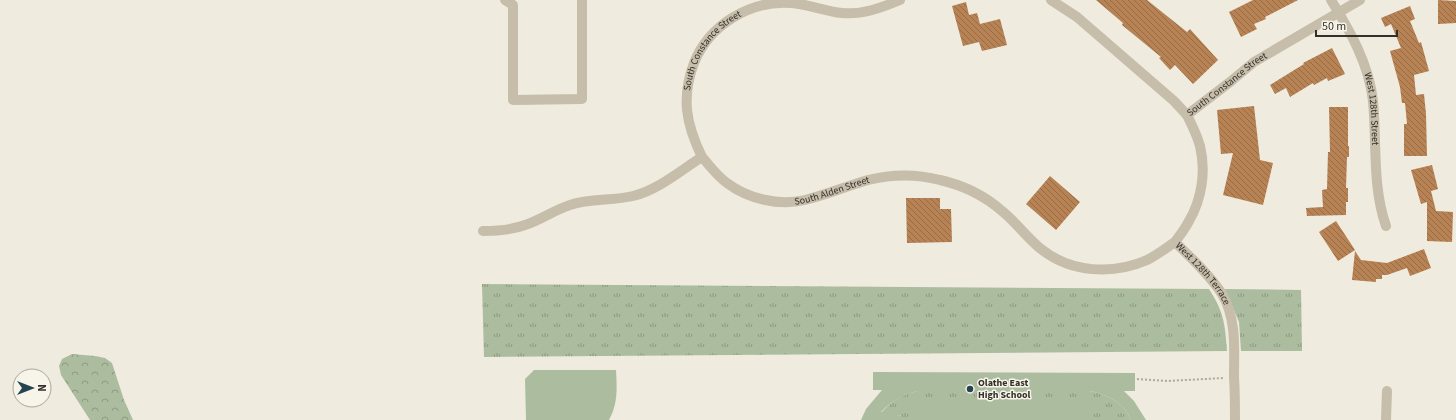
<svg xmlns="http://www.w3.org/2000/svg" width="1456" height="420" font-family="'Source Sans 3',sans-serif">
<defs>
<pattern id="grass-tufts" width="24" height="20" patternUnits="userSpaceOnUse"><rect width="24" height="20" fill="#acbc9f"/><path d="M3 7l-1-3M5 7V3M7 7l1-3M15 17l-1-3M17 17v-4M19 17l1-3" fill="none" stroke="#8d9982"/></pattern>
<pattern id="forest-crowns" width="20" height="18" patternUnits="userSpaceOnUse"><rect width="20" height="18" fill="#acbc9f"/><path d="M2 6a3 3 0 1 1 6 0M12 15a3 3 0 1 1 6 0" fill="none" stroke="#8d9982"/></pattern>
<pattern id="building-back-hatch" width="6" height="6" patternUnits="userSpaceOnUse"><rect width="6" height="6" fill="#b78254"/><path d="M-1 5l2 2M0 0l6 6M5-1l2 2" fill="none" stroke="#966b46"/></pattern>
</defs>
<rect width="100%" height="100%" fill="#efebde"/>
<path fill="url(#grass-tufts)" d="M482 284 1209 289C1224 312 1225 324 1227 351L484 357Z
M1225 289 1301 290 1302 351H1241L1239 322Z
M917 391H1089C1106 394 1124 402 1131 420H902V416L881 413C893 400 900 396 917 391Z"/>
<path fill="url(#forest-crowns)" d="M72 354 95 356 105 358 112 363 124 400 133 420H90L61 375 59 366 62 359Z"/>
<path fill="#acbc9f" d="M534 370H616C617 388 618 404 609 420H526L525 379Z
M873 372 1135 373V391H1124L1134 401 1146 420H1131C1124 402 1106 394 1089 391H917C901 396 893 400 881 412L902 416V420H861L866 409 882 390H873Z
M913 400H1093V420H913Z"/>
<path fill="url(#building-back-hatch)" d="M1096 0H1147L1187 32 1190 29 1218 60 1193 84 1175 65 1170 70 1159 58 1161 57 1122 25 1123 23Z
M1253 0H1298L1265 17 1266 19 1254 24 1257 29 1241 37 1229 12Z
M1438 0 1456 1V23L1438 24Z
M966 2 969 15 977 13 980 24 1000 19 1007 45 982 51 979 42 963 46 952 6Z
M1410 6 1415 19 1410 21 1419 43 1421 42 1429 71 1414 75 1416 95 1424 94 1426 114 1427 156H1404V124H1407L1405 103H1402L1400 87 1390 51 1401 48 1391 24 1385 27 1381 18Z
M1332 48 1345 74 1328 81 1327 78 1314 85 1313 83 1290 97 1286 88 1275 94 1270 85 1304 64 1303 63Z
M1254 106 1260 160 1273 163 1263 205 1223 195 1233 153 1221 154 1217 110Z
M1329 107H1348V146H1349V157H1347L1346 188H1348V202H1346V215L1307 216 1306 208 1323 207 1322 190 1327 189 1328 152H1330Z
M1432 165 1438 189 1431 191 1436 211 1453 212 1452 242 1427 241V202L1421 204 1411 170Z
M1050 176 1080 202 1056 230 1026 204Z
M906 198H940V209H951L952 242 907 243Z
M1336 221 1355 250 1338 261 1319 232Z
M1424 249 1431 268 1410 276 1407 268 1387 275H1382V279H1376V282L1352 280 1355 251 1361 260 1387 263Z"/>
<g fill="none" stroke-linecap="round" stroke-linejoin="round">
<path stroke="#b1a895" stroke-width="2" stroke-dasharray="2 2" stroke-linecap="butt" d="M1137 379 1167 381 1224 378"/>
<g stroke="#c6bdab" stroke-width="10">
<path d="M505 0 513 5V100L582 99V0"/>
<path id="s1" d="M1051 0 1077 17 1174 101 1187 115 1230 82 1254 62 1360 0"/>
<path id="s2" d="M1331 0C1350 31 1369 64 1373 101 1377 143 1372 186 1386 226"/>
<path id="s3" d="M1187 115C1192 125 1197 135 1200 146 1206 171 1202 199 1189 221 1185 229 1180 235 1175 242 1191 258 1210 275 1222 294 1237 319 1234 350 1234 377 1235 392 1235 406 1235 420"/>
<path id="s4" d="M702 157C686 124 681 98 694 63 709 25 750 0 791 3 808 4 824 11 842 13 862 15 881 8 900 0"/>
<path id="s5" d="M483 231C498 231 512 230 525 225 541 220 554 210 570 205 590 198 612 201 633 196 658 190 681 170 702 157 710 166 717 176 727 183 748 199 779 206 805 200 826 195 847 186 868 180 892 174 917 174 940 180 962 185 985 196 1002 211 1016 222 1027 238 1041 249 1071 273 1113 275 1147 260 1157 255 1166 248 1175 242"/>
<path d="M1386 420 1387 391"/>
</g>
</g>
<circle fill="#244451" stroke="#f7f4e9" stroke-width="1.5" cx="970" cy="389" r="4"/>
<g text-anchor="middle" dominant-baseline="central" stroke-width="3" stroke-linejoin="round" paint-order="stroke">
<g font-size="10" fill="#342f29" stroke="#f7f4e9">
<text stroke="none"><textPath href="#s4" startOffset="118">South Constance Street</textPath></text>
<text stroke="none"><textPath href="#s1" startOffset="229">South Constance Street</textPath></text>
<text stroke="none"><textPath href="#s2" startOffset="118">West 128th Street</textPath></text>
<text stroke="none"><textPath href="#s5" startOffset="382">South Alden Street</textPath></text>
<text stroke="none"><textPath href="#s3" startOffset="179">West 128th Terrace</textPath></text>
</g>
<g font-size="10" font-weight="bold" fill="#342f29" stroke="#f7f4e9" text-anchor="start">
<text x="978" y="383">Olathe East<tspan x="978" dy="12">High School</tspan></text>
</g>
</g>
<g transform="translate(32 388) rotate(90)"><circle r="19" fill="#f7f4e9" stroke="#a9a59c"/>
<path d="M0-3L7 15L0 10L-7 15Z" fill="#244451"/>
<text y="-6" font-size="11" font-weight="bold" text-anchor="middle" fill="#342f29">N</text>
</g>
<path d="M1316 30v6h81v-6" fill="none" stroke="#342f29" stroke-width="2"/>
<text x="1322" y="30" font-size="12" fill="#342f29" stroke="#f7f4e9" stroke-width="3" paint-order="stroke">50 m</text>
</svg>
